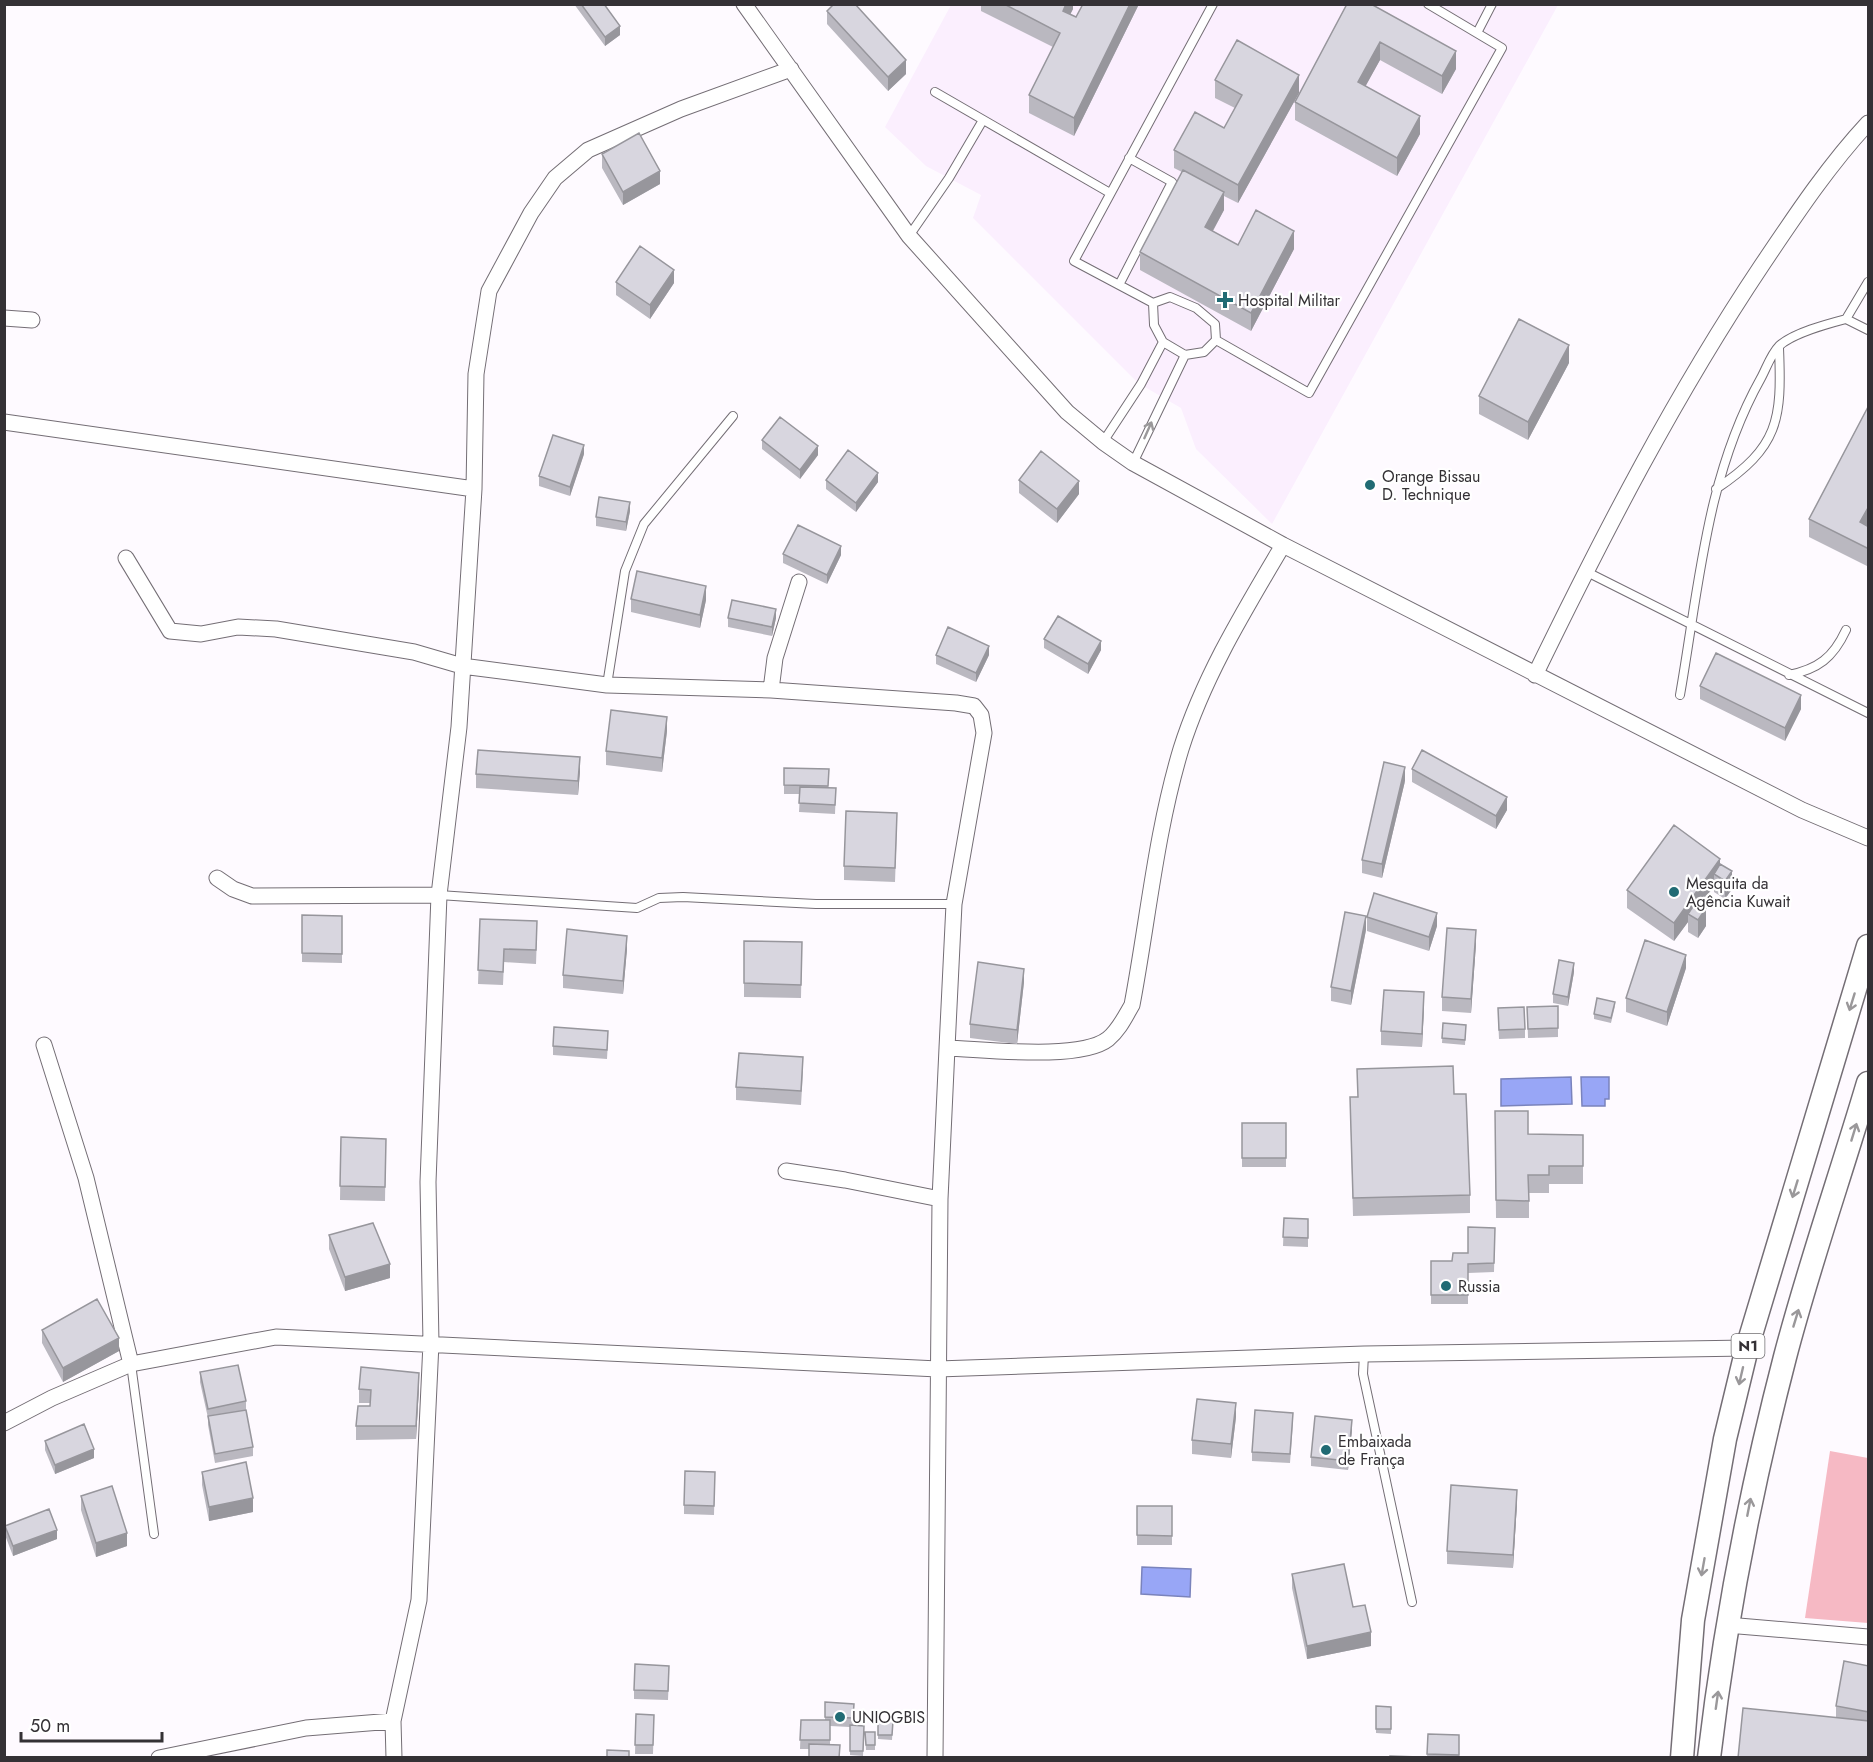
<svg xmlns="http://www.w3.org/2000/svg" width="1873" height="1762" font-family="Jost,sans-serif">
<rect width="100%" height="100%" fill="#fefaff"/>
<path fill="#fbeffe" d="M951 5H1558L1272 524 1196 449 1181 408 1138 383 973 218 981 195 926 166 885 127Z"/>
<path fill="#f6b9c4" d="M1830 1451 1868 1458V1623L1805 1618Z"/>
<path fill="#98a6f6" stroke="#7a83bc" stroke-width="1.5" d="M1571 1077 1572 1104 1501 1106V1079Z
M1581 1077H1609V1099H1605V1106H1582Z
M1142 1567 1191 1569 1190 1597 1141 1594Z"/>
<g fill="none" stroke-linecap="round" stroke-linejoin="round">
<defs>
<path id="lane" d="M1477 33 1492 4
M935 92 1110 193
M909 236 949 178 983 120
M1868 282 1846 319 1868 330
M1119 285 1172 182 1129 158
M1153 303 1154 325 1163 342 1185 355 1204 352 1216 340 1215 324 1196 308 1170 297 1153 303 1074 261 1213 4
M1216 340 1309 393 1502 48 1428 4
M1103 442 1141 384 1163 342
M1133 463 1185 355
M1716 489C1779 447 1782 420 1779 348
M1585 571 1868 713
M1789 675C1818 669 1833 658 1846 630
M607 685 625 571 644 524 733 416
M1680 695C1699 587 1706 476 1761 378 1766 369 1771 354 1779 346 1793 333 1827 324 1846 319
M439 895 637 908 659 898 683 897 816 904H954
M1364 1354 1363 1374 1412 1602
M131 1364 154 1534"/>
<path id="street" d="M744 4 909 236 1067 412 1103 442 1133 463 1283 545 1802 810 1868 838
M4 318 32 320
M4 422 474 489
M126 558 170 631 201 634 238 627 276 629 414 652 462 666 607 685 771 690 956 703 974 706 981 715 984 733 954 904 947 1048 940 1199 935 1758
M1535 675C1603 535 1675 395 1762 265 1795 216 1828 166 1868 123
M771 690 775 658 799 582
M217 878 233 889 252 896 439 895
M44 1045 86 1178 131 1364
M947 1048C983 1049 1080 1061 1108 1039 1119 1030 1125 1017 1132 1005 1148 920 1156 832 1181 749 1204 676 1244 611 1283 545
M786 1171 845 1180 940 1199
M4 1423 52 1398 131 1364 276 1337 938 1369 1364 1354 1747 1348
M1727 1625 1868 1637
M159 1758 306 1728 393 1721
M394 1758 393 1721 419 1600 431 1343 428 1182 439 895 459 727 474 489 476 374 489 291 531 213 555 178 588 150 681 109 791 69"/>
<path id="primary" d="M1682 1758 1693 1620 1725 1439 1747 1348 1868 946
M1709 1758C1725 1622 1751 1488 1785 1357 1809 1265 1841 1174 1868 1083"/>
</defs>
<use href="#lane" stroke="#746e75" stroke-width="10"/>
<use href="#street" stroke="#746e75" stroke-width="17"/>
<use href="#primary" stroke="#746e75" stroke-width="25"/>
<use href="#lane" stroke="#fff" stroke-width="8"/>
<use href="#street" stroke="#fff" stroke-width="15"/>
<use href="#primary" stroke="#fff" stroke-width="22"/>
</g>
<path fill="#bab8c0" d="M574 4H604L620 35 605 46Z
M981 4H1073V9L1070 14 1076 17 1083 4H1139L1074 136 1029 113V95L1053 47 981 11Z
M1347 4 1456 69 1442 94 1380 60 1365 86 1420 134 1397 176 1295 120V102Z
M827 11 906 74 888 91 827 24Z
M1215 80 1299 93 1238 203 1224 196V210L1213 231 1238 245 1294 249 1251 331 1140 270V252L1182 172 1174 168V150L1224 128 1235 108 1215 98Z
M602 154 660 184 623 205 602 168Z
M616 282 674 283 650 319 616 295Z
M1569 363 1528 440 1479 414V396Z
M1869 405V524L1867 526 1869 527V567L1809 537V519Z
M762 440 818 455 800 479 762 449Z
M584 454 570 496 539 486V476Z
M826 480 878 482 856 512 826 489Z
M1019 480 1079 494 1057 523 1019 493Z
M630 511 626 531 596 526V517Z
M783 554 841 555 827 584 783 563Z
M631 599 706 600 700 628 631 612Z
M728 618H776L772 636 728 627Z
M1044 639 1101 650 1088 674 1044 648Z
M936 655H989L976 682 936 664Z
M1700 686 1801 709 1785 741 1700 699Z
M667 731 662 772 606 765V751Z
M784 768 829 769 828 788H836L835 814 799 812 800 794H784Z
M1412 769 1507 810 1496 829 1412 782Z
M580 771 578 795 476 788V774Z
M1405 781 1382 878 1362 873V860Z
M897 826 895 882 844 880V866Z
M1720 865 1732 889 1725 899 1714 892V886L1700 905 1706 926 1698 938 1688 932V922L1674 941 1627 908V890Z
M302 915 342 916V963L302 962Z
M1367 917 1437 926 1429 951 1367 931Z
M480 919 537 935 536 964 504 962 503 985 478 984Z
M1366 930 1351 1005 1331 1001V987Z
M744 941 802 942 801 998 744 997Z
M1476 944 1471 1013 1442 1011V997Z
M627 949 623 994 563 988V975Z
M1686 968 1667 1026 1626 1012V998Z
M1574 972 1568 1006 1553 1003V994Z
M1024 982 1017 1044 970 1038V1024Z
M1424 1006 1422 1047 1381 1045V1031Z
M1558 1006V1037L1528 1038 1527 1007Z
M1615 1006 1611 1023 1594 1019V1014Z
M1498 1017 1525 1029V1038L1499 1039Z
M1443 1023 1466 1025 1465 1045 1442 1043Z
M608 1040 607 1059 553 1055V1046Z
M1357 1069 1470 1195V1213L1353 1216 1350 1097H1358Z
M803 1071 801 1105 736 1100V1087Z
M1495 1111 1528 1134 1583 1135V1184H1549V1193H1529V1218H1496Z
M1242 1123H1286V1167H1242Z
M341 1137 386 1139 385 1201 340 1200Z
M1284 1218 1308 1219V1247L1283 1246Z
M1495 1228 1494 1272 1468 1273V1304H1431V1261H1452L1468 1253Z
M329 1235 390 1278 345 1291 329 1249Z
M42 1330 119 1351 63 1382 42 1343Z
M200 1372 246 1401V1410L253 1447V1456L215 1463 208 1425V1418L200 1382Z
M419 1387 416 1439 356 1440V1426L370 1406V1403H359V1389Z
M1236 1417 1231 1458 1192 1454V1440Z
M1293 1422 1290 1463 1252 1461V1452Z
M1352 1429 1348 1470 1311 1466V1457Z
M45 1441 94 1458 55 1474 45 1450Z
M202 1472 253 1512 209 1521 202 1485Z
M715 1472 714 1515 684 1514V1505Z
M81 1496 127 1546 96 1557 81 1510Z
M1517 1503 1513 1568 1447 1564V1551Z
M1137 1506H1172V1545H1137Z
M5 1526 57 1539 13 1556 5 1535Z
M1292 1574 1353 1607 1371 1646 1307 1659 1292 1588Z
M1869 1666V1758L1836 1718V1706Z
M669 1675 668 1700 634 1699V1690Z
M825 1702 854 1704 853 1726H864L863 1756 850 1755V1727L830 1726V1745L809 1749H800L801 1720H825Z
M1376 1706 1391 1707V1734L1376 1733Z
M636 1714 654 1715 653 1754H635Z
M878 1721H893L892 1740 878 1739Z
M865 1732H875V1750H866Z
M1428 1734 1459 1735V1758H1427Z"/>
<path fill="#97969c" d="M1066 4H1073V9L1063 29V11Z
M1130 4H1139L1074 136V118Z
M620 26V35L605 46V37Z
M1380 42V60L1358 100V82Z
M1456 51V69L1442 94V76Z
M906 60V74L888 91V77Z
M1299 75V93L1238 203V185Z
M1420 116V134L1397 176V158Z
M660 171V184L623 205V192Z
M1224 192V210L1205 245V227Z
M1294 231V249L1251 331V313Z
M674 270V283L650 319V305Z
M1569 345V363L1528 440V422Z
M584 445V454L570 496V487Z
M818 446V455L800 479V470Z
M878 473V482L856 512V503Z
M1079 481V494L1057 523V509Z
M630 502V511L626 531V522Z
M1869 506V524L1860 540V522Z
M841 546V555L827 584V575Z
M706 586V600L700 628V615Z
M776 609V618L772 636V627Z
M1101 641V650L1088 674V664Z
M989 646V655L976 682V673Z
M1801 695V709L1785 741V728Z
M667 717V731L662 772V758Z
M580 757V771L578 795V781Z
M1405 767V781L1382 878V864Z
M1507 797V810L1496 829V816Z
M1720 859V877L1714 874V886L1692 917 1688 914V922L1674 941V923Z
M1732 871V889L1725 899V881Z
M1706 908V926L1698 938V920Z
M1437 913V926L1429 951V937Z
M1366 916V930L1351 1005V991Z
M1476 930V944L1471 1013V999Z
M627 936V949L623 994V981Z
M1686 955V968L1667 1026V1012Z
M1574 963V972L1568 1006V997Z
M1024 969V982L1017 1044V1030Z
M1424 992V1006L1422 1047V1034Z
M390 1264V1278L345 1291V1277Z
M119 1338V1351L63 1382V1368Z
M419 1373V1387L416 1439V1426Z
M1236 1403V1417L1231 1458V1444Z
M1352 1420V1429L1348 1470V1461Z
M94 1449V1458L55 1474V1465Z
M1517 1490V1503L1513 1568V1555Z
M253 1498V1512L209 1521V1507Z
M57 1530V1539L13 1556V1546Z
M127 1533V1546L96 1557V1543Z
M1371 1632V1646L1307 1659V1646Z"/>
<path fill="#d8d6df" stroke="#97969c" stroke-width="1.5" d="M581 4H604L620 26 605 37Z
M834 4H855L906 60 888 77 827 11Z
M1004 4H1066L1063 11 1076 17 1083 4H1130L1074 118 1029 95 1060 33Z
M1347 4H1371L1456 51 1442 76 1380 42 1358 82 1420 116 1397 158 1295 102Z
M1237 40 1299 75 1238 185 1174 150 1195 112 1224 128 1242 95 1215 80Z
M639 133 660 171 623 192 602 154Z
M1183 170 1224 192 1205 227 1238 245 1256 210 1294 231 1251 313 1140 252Z
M640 246 674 270 650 305 616 282Z
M1519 319 1569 345 1528 422 1479 396Z
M1869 405V506L1860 522 1869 527V549L1809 519Z
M780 417 818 446 800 470 762 440Z
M553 435 584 445 570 487 539 476Z
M848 450 878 473 856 503 826 480Z
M1041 451 1079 481 1057 509 1019 480Z
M599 497 630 502 626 522 596 517Z
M798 525 841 546 827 575 783 554Z
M637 571 706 586 700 615 631 599Z
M732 600 776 609 772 627 728 618Z
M1058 616 1101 641 1088 664 1044 639Z
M948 627 989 646 976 673 936 655Z
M1716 653 1801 695 1785 728 1700 686Z
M611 710 667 717 662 758 606 751Z
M478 750 580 757 578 781 476 774Z
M1422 750 1507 797 1496 816 1412 769Z
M1384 762 1405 767 1382 864 1362 860Z
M784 768 829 769 828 786 784 785Z
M800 787 836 788 835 805 799 803Z
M846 811 897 813 895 868 844 866Z
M1674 825 1720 859 1674 923 1627 890Z
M1720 864 1732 871 1725 881 1714 874Z
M1374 893 1437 913 1429 937 1367 917Z
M1696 902 1706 908 1698 920 1688 914Z
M1345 912 1366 916 1351 991 1331 987Z
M302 915 342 916V954L302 953Z
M480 919 537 921 536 950 504 949 503 972 478 970Z
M1447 928 1476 930 1471 999 1442 997Z
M567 929 627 936 623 981 563 975Z
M1645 940 1686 955 1667 1012 1626 998Z
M744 941 802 942 801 985 744 983Z
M1559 960 1574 963 1568 997 1553 994Z
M978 962 1024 969 1017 1030 970 1024Z
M1384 990 1424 992 1422 1034 1381 1031Z
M1597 998 1615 1002 1611 1018 1594 1014Z
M1558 1006V1028L1528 1029 1527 1007Z
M1524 1007 1525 1029 1499 1030 1498 1008Z
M1443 1023 1466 1025 1465 1040 1442 1038Z
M554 1027 608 1031 607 1050 553 1046Z
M739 1053 803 1057 801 1091 736 1087Z
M1453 1066 1454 1094H1466L1470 1195 1353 1198 1350 1097H1358L1357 1069Z
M1495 1111H1528V1134L1583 1135V1166H1549V1175H1528L1529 1201 1496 1200Z
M1242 1123H1286V1158H1242Z
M341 1137 386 1139 385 1187 340 1186Z
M1284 1218 1308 1219V1238L1283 1237Z
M373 1223 390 1264 345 1277 329 1235Z
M1468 1227 1495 1228 1494 1263 1468 1264V1295H1431V1261H1452L1453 1253H1468Z
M97 1299 119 1338 63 1368 42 1330Z
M238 1365 246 1401 208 1409 200 1372Z
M361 1367 419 1373 416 1426H356L358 1406H370L371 1390 359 1389Z
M1197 1399 1236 1403 1231 1444 1192 1440Z
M246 1410 253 1447 215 1454 208 1416Z
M1255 1410 1293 1413 1290 1454 1252 1452Z
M1315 1416 1352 1420 1348 1461 1311 1457Z
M84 1424 94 1449 55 1465 45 1441Z
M246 1462 253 1498 209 1507 202 1472Z
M685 1471 715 1472 714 1506 684 1505Z
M1451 1485 1517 1490 1513 1555 1447 1551Z
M112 1486 127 1533 96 1543 81 1496Z
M1137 1506H1172V1536L1137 1535Z
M49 1509 57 1530 13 1546 5 1526Z
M1344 1564 1353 1607 1365 1605 1371 1632 1307 1646 1292 1574Z
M1844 1661 1869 1666V1712L1836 1706Z
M635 1664 669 1666 668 1691 634 1690Z
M825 1702 854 1704 853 1718 825 1717Z
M1376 1706 1391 1707V1729H1376Z
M1743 1708 1869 1721V1758H1738Z
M636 1714 654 1715 653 1745H635Z
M801 1720H830V1740H800Z
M878 1721H893L892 1735H878Z
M850 1725 864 1726 863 1751H850Z
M865 1732H875V1745H866Z
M1428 1734 1459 1735V1755L1427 1754Z
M809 1744 840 1745 839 1758H809Z
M607 1750 629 1751V1758H607Z
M1390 1756 1419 1757V1758H1390Z"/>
<defs><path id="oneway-shaft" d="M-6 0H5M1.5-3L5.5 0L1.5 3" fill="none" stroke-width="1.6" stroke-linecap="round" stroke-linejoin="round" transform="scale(1.5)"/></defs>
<g stroke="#9a989a">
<use href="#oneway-shaft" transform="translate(1148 430) rotate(-66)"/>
<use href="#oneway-shaft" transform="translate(1852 1002) rotate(107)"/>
<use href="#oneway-shaft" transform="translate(1854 1132) rotate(-73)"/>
<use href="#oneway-shaft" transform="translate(1795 1189) rotate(107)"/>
<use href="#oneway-shaft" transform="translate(1796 1318) rotate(-73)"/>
<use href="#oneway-shaft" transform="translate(1741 1376) rotate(103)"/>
<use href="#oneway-shaft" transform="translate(1749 1507) rotate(-79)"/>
<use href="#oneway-shaft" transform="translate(1703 1567) rotate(100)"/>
<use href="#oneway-shaft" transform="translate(1717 1700) rotate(-82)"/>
</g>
<g fill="#216b74" stroke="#fff" stroke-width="2">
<path d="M1222 291h6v6h6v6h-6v6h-6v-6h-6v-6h6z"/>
<circle cx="1370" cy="485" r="6"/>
<circle cx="1674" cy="892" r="6"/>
<circle cx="1446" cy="1286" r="6"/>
<circle cx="1326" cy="1450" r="6"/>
<circle cx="840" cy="1717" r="6"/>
</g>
<g text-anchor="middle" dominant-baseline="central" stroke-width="4.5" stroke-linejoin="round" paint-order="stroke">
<rect fill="#fff" stroke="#716f72" stroke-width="1.5" x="1731.5" y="1334" width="33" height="24" rx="4.5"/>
<g font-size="15" font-weight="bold" fill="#343135">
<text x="1748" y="1346">N1</text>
</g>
<g font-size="16" fill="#343135" stroke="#fff" text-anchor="start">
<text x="1238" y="300">Hospital Militar</text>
<text x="1382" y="476">Orange Bissau<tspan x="1382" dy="18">D. Technique</tspan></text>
<text x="1686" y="883">Mesquita da<tspan x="1686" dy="18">Agência Kuwait</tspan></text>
<text x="1458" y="1286">Russia</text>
<text x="1338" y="1441">Embaixada<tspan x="1338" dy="18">de França</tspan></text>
<text x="852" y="1717">UNIOGBIS</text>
</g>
</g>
<rect width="1873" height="1762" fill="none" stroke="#343135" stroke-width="12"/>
<path d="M21 1732v9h141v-9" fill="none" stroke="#343135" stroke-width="3"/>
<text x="30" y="1732" font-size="18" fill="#343135" stroke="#ffffff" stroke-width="4.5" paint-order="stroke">50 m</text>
</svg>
